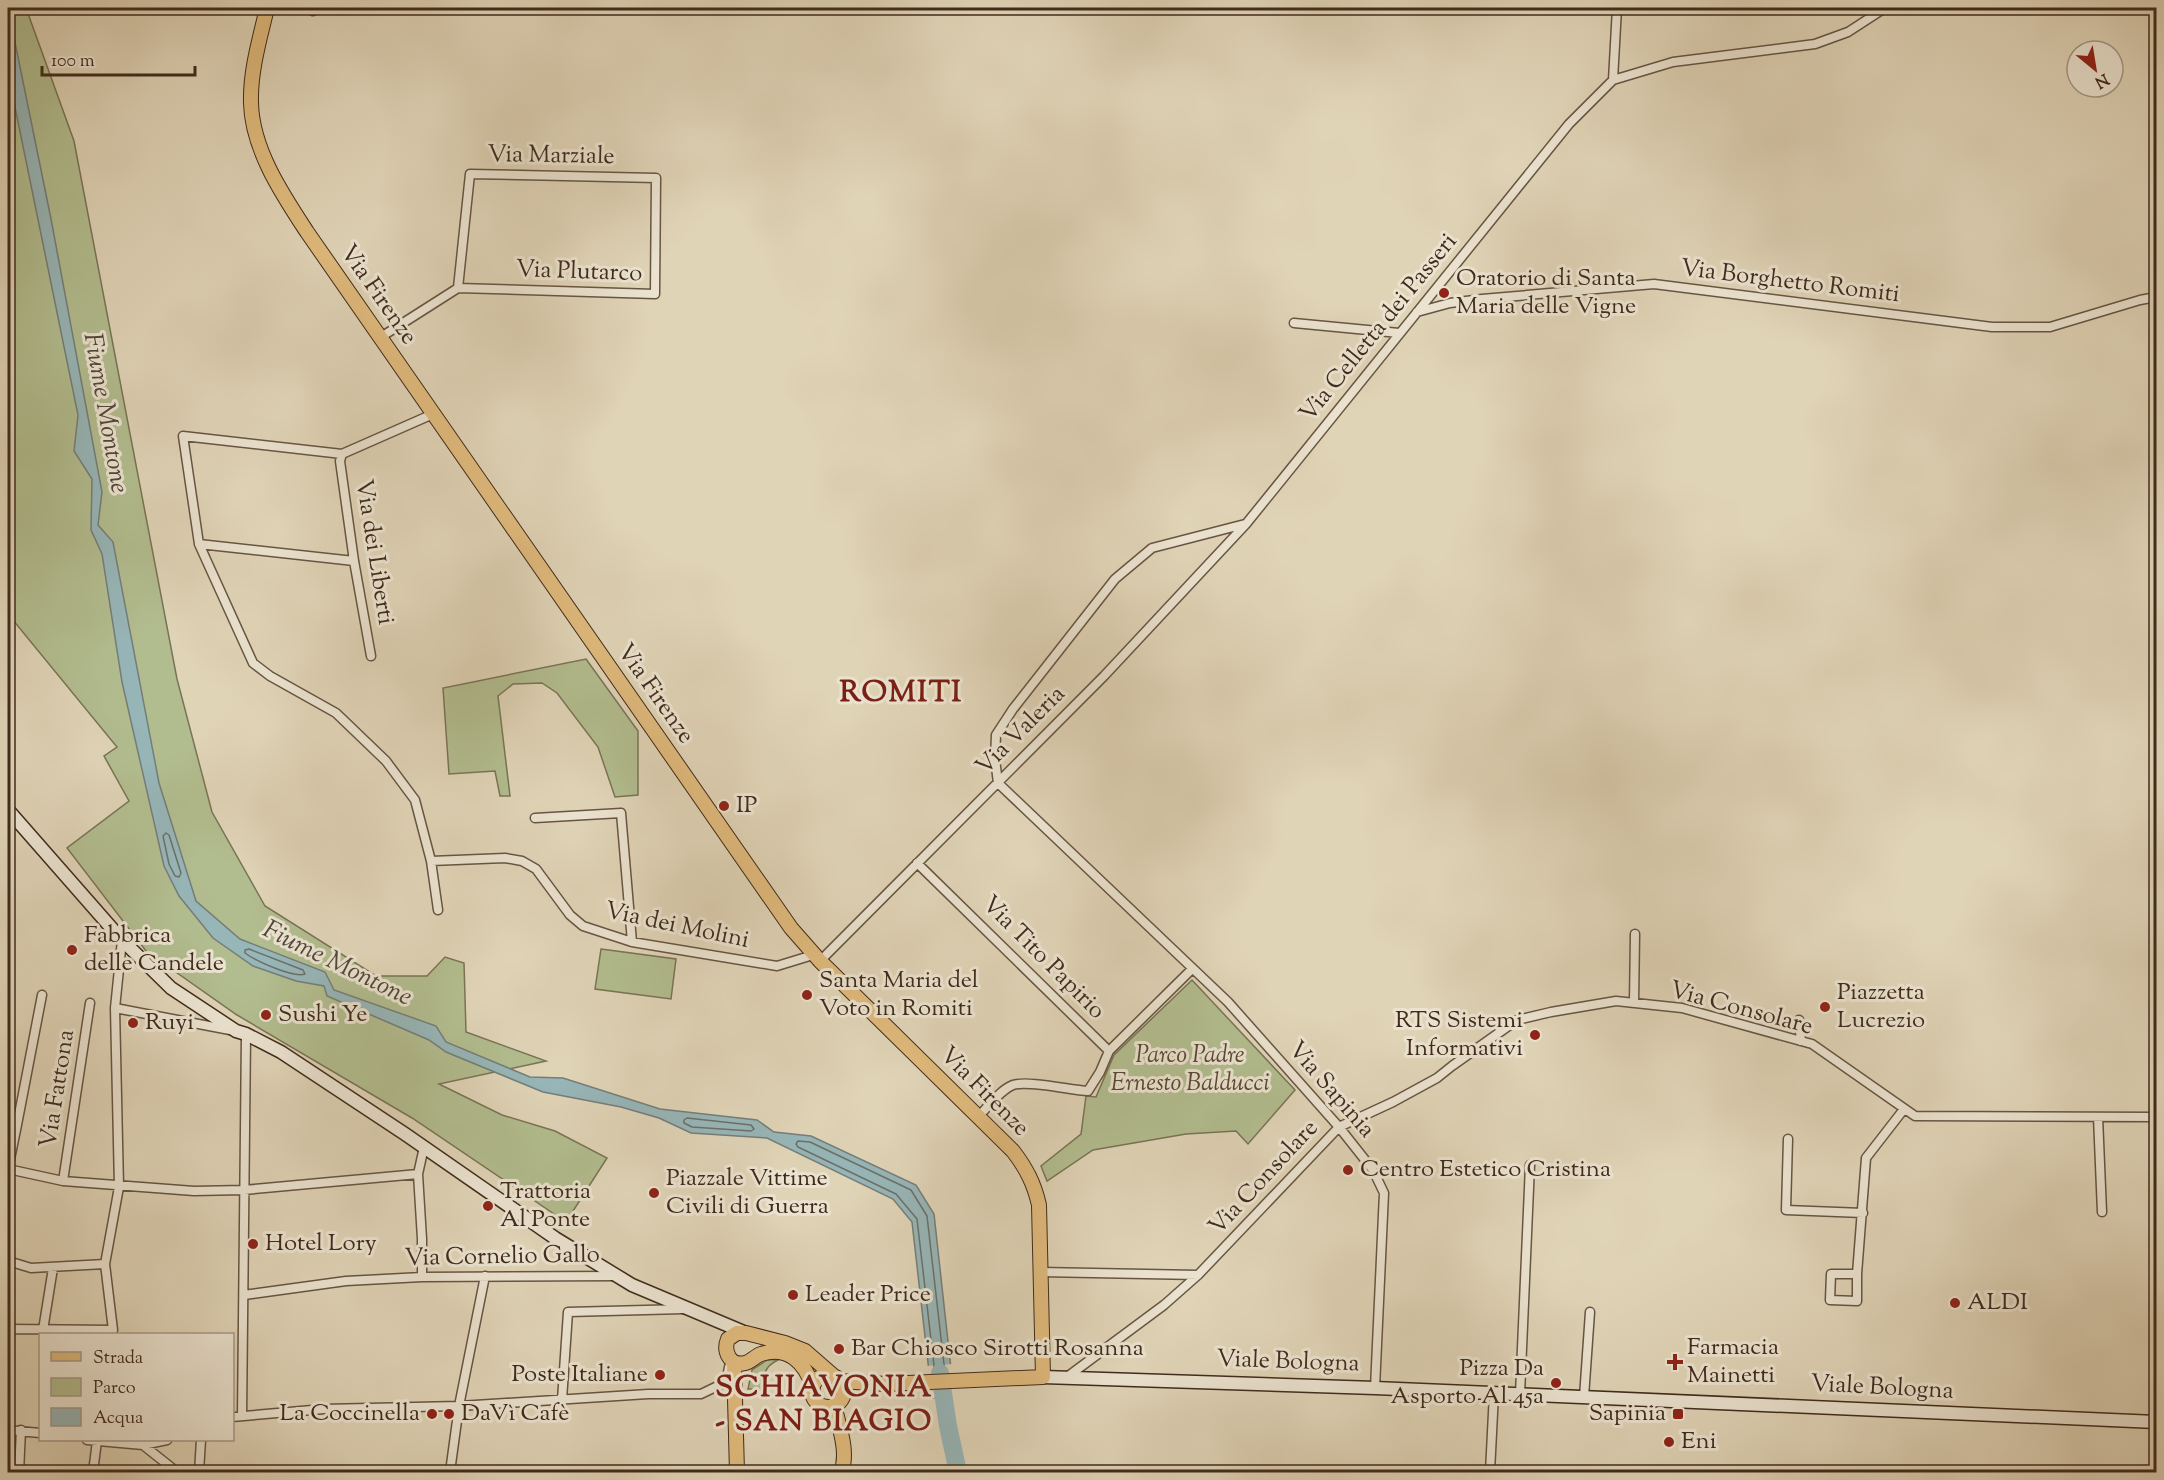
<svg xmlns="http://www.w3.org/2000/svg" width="2164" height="1480" font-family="'Sorts Mill Goudy',serif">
<rect width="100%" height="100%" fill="#e0d4b7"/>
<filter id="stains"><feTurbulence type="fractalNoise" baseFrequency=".00333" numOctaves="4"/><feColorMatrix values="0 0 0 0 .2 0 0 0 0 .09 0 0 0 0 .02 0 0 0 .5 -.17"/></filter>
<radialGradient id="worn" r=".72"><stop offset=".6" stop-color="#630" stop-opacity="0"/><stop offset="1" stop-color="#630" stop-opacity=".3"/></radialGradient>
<path fill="#b2bd8f" stroke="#787456" stroke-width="1.5" d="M8 8H26L74 141 177 679 212 812 265 906 376 976H427L445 957 464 963 466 1032 546 1061 439 1084 502 1115 555 1131 607 1158 566 1222 412 1118 237 1015 146 951 67 848 129 801 104 756 117 747 8 614Z
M586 659 638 731V795L615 797 598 747 557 693 542 683 513 684 498 696 510 796H500L495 771 449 774 443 688Z
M601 949 676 959 671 999 595 989Z
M1192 980 1295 1090 1248 1144 1236 1131 1186 1134 1093 1150 1047 1181 1041 1166 1081 1134 1086 1096 1096 1097 1114 1055Z
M780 1359C767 1365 764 1370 764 1384L767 1385V1389H748L752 1370 767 1360Z"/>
<path fill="#97b6b8" stroke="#747e7a" stroke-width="1.5" d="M8 8 51 219 102 492 98 525 113 542 159 783 196 901 240 939 325 972 334 990 436 1026 446 1042 530 1077 563 1078 660 1109 757 1120 774 1132 811 1136 916 1185 934 1214 954 1396 932 1398 912 1222 893 1199 767 1138 691 1133 659 1118 621 1107 543 1092 446 1052 429 1040 327 996 324 986 296 981 253 966 213 938 179 896 164 866 122 682 102 554 91 530 92 479 74 451 78 415 8 73Z"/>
<path fill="#e0d4b7" d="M953 1364 957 1397 929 1398 925 1366Z"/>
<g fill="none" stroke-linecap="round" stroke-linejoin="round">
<path stroke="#6b706a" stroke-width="1.5" d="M166 833 169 835 181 873 179 877 175 876 169 864 163 836Z
M249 949 303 970 305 974C293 978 256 961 245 953V950Z
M687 1118 751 1125 754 1129 751 1131 692 1127 684 1123V1120Z
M935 1374 917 1219 896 1194 798 1147 796 1144 798 1141 810 1142 911 1190 927 1216 945 1373"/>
<path stroke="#97b6b8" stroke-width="18" d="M940 1373 948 1426 958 1472"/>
<defs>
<path id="street" d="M307 8 313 11 318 8
M1613 80 1617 8
M470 174 656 178 655 294 458 288Z
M1417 312 1450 303 1482 299 1654 284 1992 327H2050L2140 300 2156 297
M1294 323 1399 333
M381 337 458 288
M433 414 342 454 183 436 199 544 253 663 270 676 336 713 386 761 415 800 431 861 505 858 522 861 536 869 570 915 583 926 632 942 777 966 813 955
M342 454 340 461 354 561 371 656
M1245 524 1152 548 1115 579 1013 709 996 735 995 759 998 783 1228 1002 1339 1127 1373 1170 1384 1193 1375 1388
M199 544 354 561
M535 818 621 813 632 942
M431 861 438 910
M917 863 1109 1051 1192 969
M820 961 1104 676 1246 524 1569 124 1613 80 1673 62 1815 44 1848 32 1885 8
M1634 1003 1635 934
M115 1008 230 1030
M1799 1020 1801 1041
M978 1117C988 1107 1000 1090 1013 1085 1028 1080 1070 1090 1088 1091L1100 1072 1109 1051
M2098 1117 2102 1212
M8 1122 17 1125 8 1169
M17 1125 42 995
M1788 1139 1786 1210 1863 1213
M8 1169 63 1181 194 1191 244 1190 418 1174
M63 1181 90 1003
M8 1261 31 1268 105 1264
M1040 1272 1198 1275
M1857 1274V1301L1830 1300 1831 1274H1857L1866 1158 1904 1109
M422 1277V1239L418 1174 424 1147
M244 1295 346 1281 422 1277 617 1276
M8 1329 113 1330 105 1264 119 1187 115 1008 122 940
M43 1330 53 1268
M8 1356 10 1329
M1067 1377 1164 1305 1198 1275 1339 1127 1393 1102 1437 1078 1452 1066 1517 1020 1551 1012 1616 1001 1682 1008 1801 1041 1812 1044 1915 1116 2156 1117
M1520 1394 1530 1165
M1584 1397 1590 1312
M562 1400 568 1312 684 1309
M242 1416 246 1034
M232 1417 324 1409 459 1406 648 1394H701L726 1382 729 1367
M8 1430 40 1433
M87 1440 143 1445 167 1440
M143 1445 177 1472
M19 1472 21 1430
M93 1472 97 1441
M199 1472 201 1440
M450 1472 459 1406 485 1276
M1490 1472 1494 1393"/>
<path id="secondary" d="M8 810 122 940 171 988 236 1031 246 1034 281 1052 405 1134 555 1238 632 1285 746 1333
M1043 1377 1375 1388 2156 1422"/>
<path id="primary" d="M267 8C260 38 250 71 251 103 252 149 282 194 307 232L791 928 820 961 1013 1151C1026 1168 1034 1183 1039 1205L1043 1377 886 1384 840 1381
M734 1362 737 1472
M812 1391a16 16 0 1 1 32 0a16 16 0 1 1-32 0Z
M813 1387C805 1363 788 1345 761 1354 755 1356 751 1362 745 1363 730 1367 723 1351 728 1339L737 1333H746L785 1343 805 1351 836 1378
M834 1405C839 1426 849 1453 841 1472"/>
</defs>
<use href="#street" stroke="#675543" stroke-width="11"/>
<use href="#secondary" stroke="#3f2b1c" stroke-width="15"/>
<use href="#primary" stroke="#3f2b1c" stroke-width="16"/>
<use href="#street" stroke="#ebe3d0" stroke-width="8"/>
<use href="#secondary" stroke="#ebe3d0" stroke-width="12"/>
<use href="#primary" stroke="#e0ba7c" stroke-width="14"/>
</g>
<g fill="#8f2418" stroke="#ebe3d0" stroke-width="2">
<circle cx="1444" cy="293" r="6"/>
<circle cx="724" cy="806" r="6"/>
<circle cx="72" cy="950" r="6"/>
<circle cx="807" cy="995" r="6"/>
<circle cx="1825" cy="1007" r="6"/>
<circle cx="266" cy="1015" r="6"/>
<circle cx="133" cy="1023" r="6"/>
<circle cx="1535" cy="1035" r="6"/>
<circle cx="1348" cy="1170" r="6"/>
<circle cx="654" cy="1193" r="6"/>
<circle cx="488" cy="1206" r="6"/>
<circle cx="253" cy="1244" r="6"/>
<circle cx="793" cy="1295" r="6"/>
<circle cx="1955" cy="1303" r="6"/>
<circle cx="839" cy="1349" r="6"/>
<path d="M1672 1353h6v6h6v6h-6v6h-6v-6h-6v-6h6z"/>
<circle cx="660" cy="1375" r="6"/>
<circle cx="1556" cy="1383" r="6"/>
<circle cx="432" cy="1414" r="6"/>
<circle cx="449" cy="1414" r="6"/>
<rect x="1672" y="1408" width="12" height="12" rx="3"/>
<circle cx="1669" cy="1442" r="6"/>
</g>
<g text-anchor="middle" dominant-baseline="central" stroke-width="6" stroke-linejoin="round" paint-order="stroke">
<g font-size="24" fill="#3f2b1c" stroke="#ebe3d0">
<text transform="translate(551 156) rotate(1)">Via Marziale</text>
<text transform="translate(579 272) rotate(2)">Via Plutarco</text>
<text transform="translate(1790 282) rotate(7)">Via Borghetto Romiti</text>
<text transform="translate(378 295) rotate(55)">Via Firenze</text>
<text transform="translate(1379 328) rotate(-51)">Via Celletta dei Passeri</text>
<text transform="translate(374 552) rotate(81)">Via dei Liberti</text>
<text transform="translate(655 694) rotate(55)">Via Firenze</text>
<text transform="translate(1021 731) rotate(-45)">Via Valeria</text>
<text transform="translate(677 926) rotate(12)">Via dei Molini</text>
<text transform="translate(1043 958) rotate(45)">Via Tito Papirio</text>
<text transform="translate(1741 1009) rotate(15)">Via Consolare</text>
<text transform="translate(58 1089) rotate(-81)">Via Fattona</text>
<text transform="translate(1331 1090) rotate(49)">Via Sapinia</text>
<text transform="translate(984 1092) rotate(45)">Via Firenze</text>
<text transform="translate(1264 1178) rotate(-47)">Via Consolare</text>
<text transform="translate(502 1257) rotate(-1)">Via Cornelio Gallo</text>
<text transform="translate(1288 1362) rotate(2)">Viale Bologna</text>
<text transform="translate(1882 1388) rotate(3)">Viale Bologna</text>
</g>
<g font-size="24" fill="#3f2b1c" stroke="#ebe3d0" text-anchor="start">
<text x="1456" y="279">Oratorio di Santa<tspan x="1456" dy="28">Maria delle Vigne</tspan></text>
<text x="736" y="806">IP</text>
<text x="84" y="936">Fabbrica<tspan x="84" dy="28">delle Candele</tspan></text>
<text x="819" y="981">Santa Maria del<tspan x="819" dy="28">Voto in Romiti</tspan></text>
<text x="1837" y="993">Piazzetta<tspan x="1837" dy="28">Lucrezio</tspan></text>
<text x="278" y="1015">Sushi Ye</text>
<text x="1523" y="1021" text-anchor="end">RTS Sistemi<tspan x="1523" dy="28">Informativi</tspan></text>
<text x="145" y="1023">Ruyi</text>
<text x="1360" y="1170">Centro Estetico Cristina</text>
<text x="666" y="1179">Piazzale Vittime<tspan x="666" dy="28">Civili di Guerra</tspan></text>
<text x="500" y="1192">Trattoria<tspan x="500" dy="28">Al Ponte</tspan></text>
<text x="265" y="1244">Hotel Lory</text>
<text x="805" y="1295">Leader Price</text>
<text x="1967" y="1303">ALDI</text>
<text x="1687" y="1348">Farmacia<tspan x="1687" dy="28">Mainetti</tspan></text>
<text x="851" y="1349">Bar Chiosco Sirotti Rosanna</text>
<text x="1544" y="1369" text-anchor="end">Pizza Da<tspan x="1544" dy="28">Asporto Al 45a</tspan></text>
<text x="648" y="1375" text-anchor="end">Poste Italiane</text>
<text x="420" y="1414" text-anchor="end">La Coccinella</text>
<text x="461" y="1414">DaVì Cafè</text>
<text x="1666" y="1414" text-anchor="end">Sapinia</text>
<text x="1681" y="1442">Eni</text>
</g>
<g font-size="24" font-style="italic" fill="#564833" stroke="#ebe3d0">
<text x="1190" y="1056">Parco Padre<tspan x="1190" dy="28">Ernesto Balducci</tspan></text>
</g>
<g font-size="26" font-style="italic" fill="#51473b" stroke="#ebe3d0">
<text transform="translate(105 413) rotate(80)">Fiume Montone</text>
<text transform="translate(337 964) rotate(26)">Fiume Montone</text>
</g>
<g font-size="30" font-weight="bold" letter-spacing="1.5" fill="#7a1f14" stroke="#ebe3d0">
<text x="901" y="693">ROMITI</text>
<text x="824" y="1388">SCHIAVONIA<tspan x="824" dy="34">- SAN BIAGIO</tspan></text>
</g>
</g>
<rect width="2164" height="1480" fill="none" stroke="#e0d4b7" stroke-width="30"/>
<rect x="9" y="9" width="2146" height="1462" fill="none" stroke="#3f2b1c" stroke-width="3"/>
<rect x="15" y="15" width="2134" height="1450" fill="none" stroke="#3f2b1c" stroke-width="1.5"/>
<rect x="39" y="1333" width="195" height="108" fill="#ebe3d0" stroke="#a69988" stroke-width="1.5"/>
<rect x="51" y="1352" width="30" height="9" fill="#e0ba7c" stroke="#a69988" stroke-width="1.5"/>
<text x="93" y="1363" font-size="18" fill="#3f2b1c">Strada</text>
<rect x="51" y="1378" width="30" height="18" fill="#b2bd8f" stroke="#a69988" stroke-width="1.5"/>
<text x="93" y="1393" font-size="18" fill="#3f2b1c">Parco</text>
<rect x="51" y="1408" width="30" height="18" fill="#97b6b8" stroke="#a69988" stroke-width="1.5"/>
<text x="93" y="1423" font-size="18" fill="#3f2b1c">Acqua</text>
<g transform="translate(2095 69) rotate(150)"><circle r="28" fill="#ebe3d0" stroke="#a69988" stroke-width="1.5"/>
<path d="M0-4.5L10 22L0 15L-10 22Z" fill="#8f2418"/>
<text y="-9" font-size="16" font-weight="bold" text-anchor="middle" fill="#3f2b1c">N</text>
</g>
<path d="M42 66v9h153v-9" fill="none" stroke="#3f2b1c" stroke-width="3"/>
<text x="51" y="66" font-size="18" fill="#3f2b1c" stroke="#ebe3d0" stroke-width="4.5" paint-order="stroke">100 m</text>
<rect width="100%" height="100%" filter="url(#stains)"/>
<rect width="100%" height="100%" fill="url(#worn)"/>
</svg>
